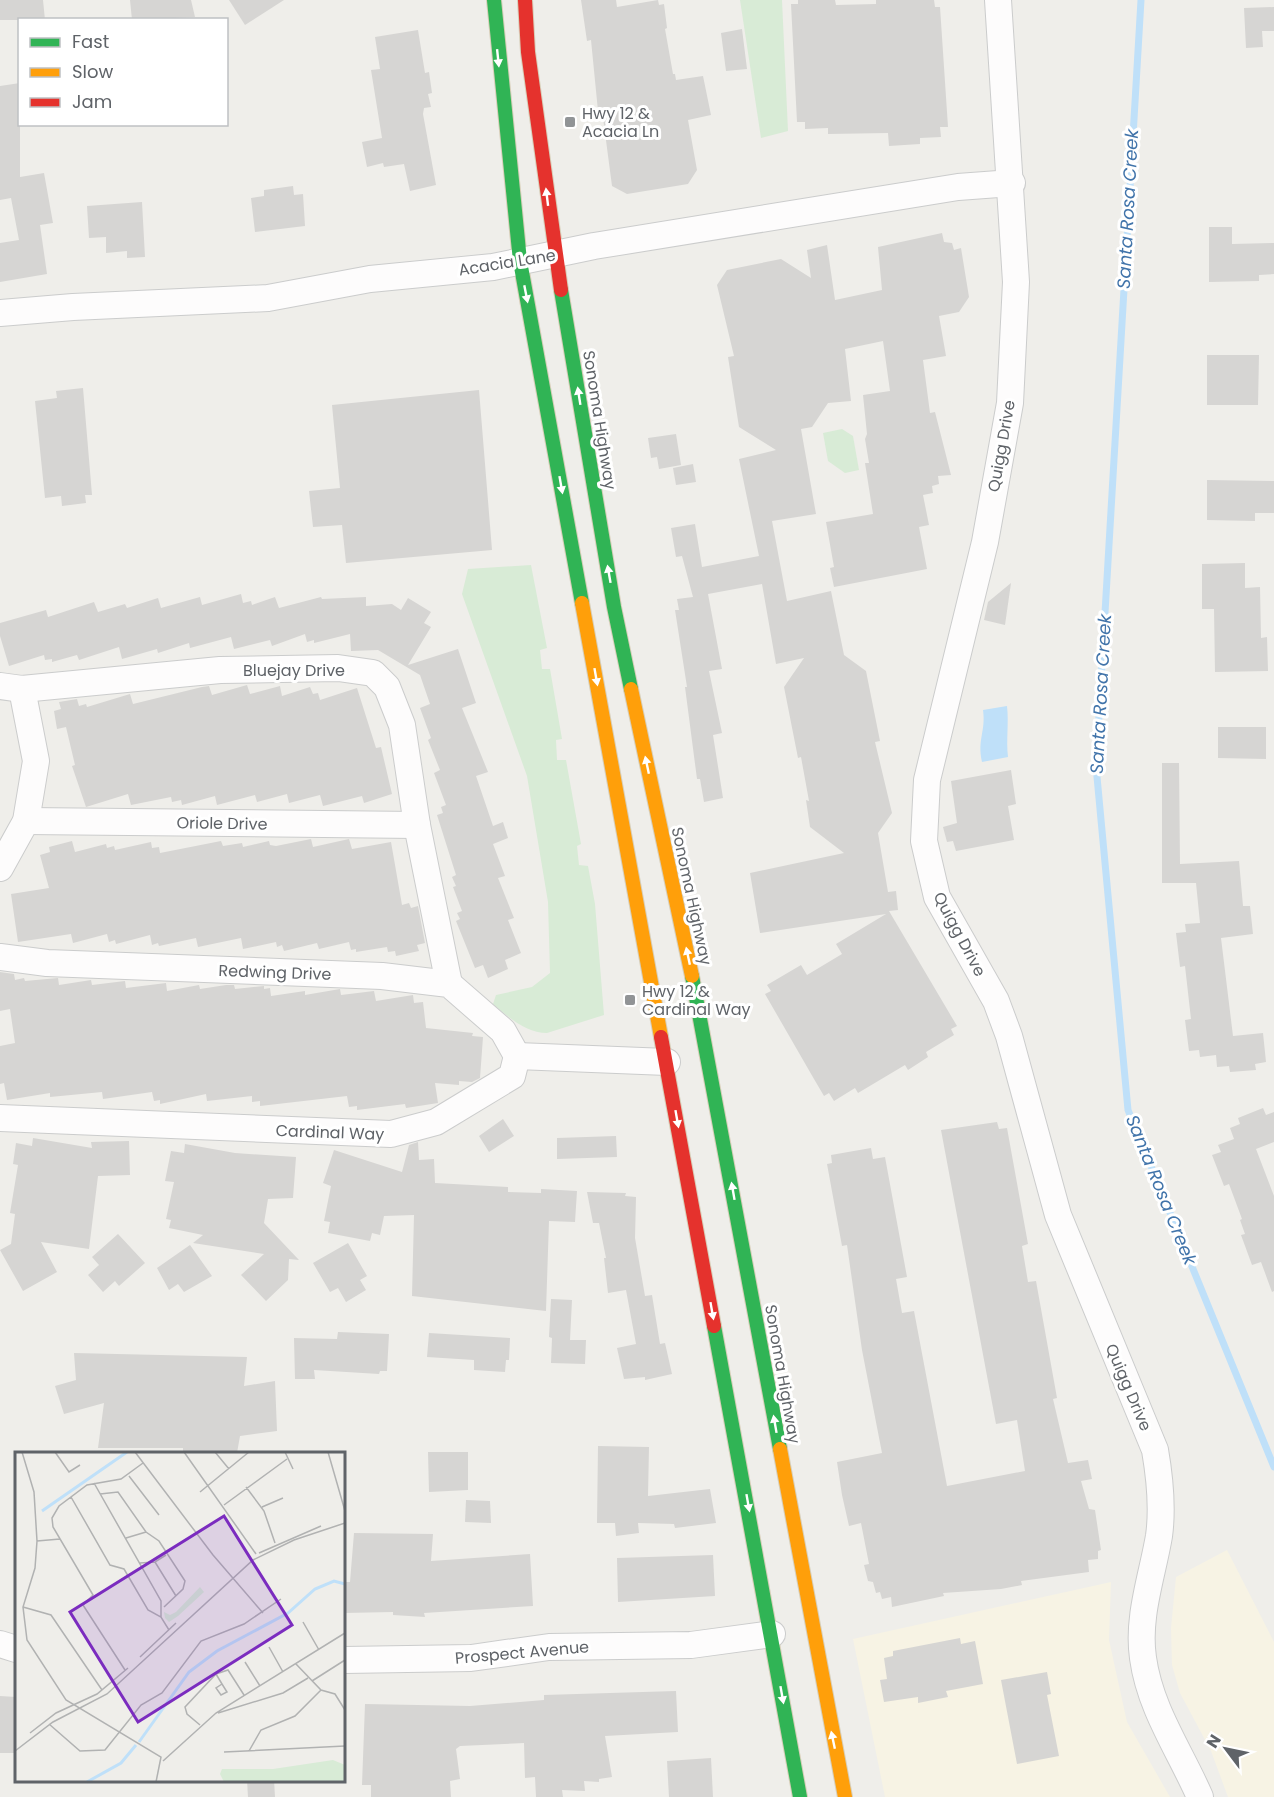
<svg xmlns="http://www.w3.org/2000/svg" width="1274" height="1797" viewBox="0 0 1274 1797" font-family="Poppins,sans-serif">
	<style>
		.commercial { fill: #f7f3e4 }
		.green { fill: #d8ebd6 }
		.water { fill: #bfe0f9 }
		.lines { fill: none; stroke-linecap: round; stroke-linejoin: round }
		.stream { stroke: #bfe0f9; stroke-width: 7 }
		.building { fill: #d6d5d3 }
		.street-casing { stroke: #cbcccc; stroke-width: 28 }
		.fast-casing { stroke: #d7ceb8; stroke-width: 16 }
		.slow-casing { stroke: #d7ceb8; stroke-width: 16 }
		.jam-casing { stroke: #d7ceb8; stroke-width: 16 }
		.street { stroke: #fdfcfc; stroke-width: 26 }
		.fast { stroke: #30b455; stroke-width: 14 }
		.slow { stroke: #ff9f0a; stroke-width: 14 }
		.jam { stroke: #e5322d; stroke-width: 14 }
		.oneway { fill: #fff }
		.poi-dot { fill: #919496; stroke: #fff; stroke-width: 2 }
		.labels { text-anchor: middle; stroke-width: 6; stroke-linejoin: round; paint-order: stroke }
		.poi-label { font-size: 16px; fill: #5f6368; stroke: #fff; text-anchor: start }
		.street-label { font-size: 16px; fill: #5f6368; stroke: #fff }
		.water-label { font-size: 18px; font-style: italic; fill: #4174aa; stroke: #fff }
		.inset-river { fill: none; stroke: #bfe0f9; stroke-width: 3 }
		.inset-road { fill: none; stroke: #b1b2b2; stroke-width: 1.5 }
		.view { fill: #7b2cbf; fill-opacity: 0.15; stroke: #7b2cbf; stroke-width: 3 }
		.inset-edge { fill: none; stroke: #5f6368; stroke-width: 3 }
	</style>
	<rect width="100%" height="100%" fill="#efeeea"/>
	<g class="commercial">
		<polygon points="1227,1550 1274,1642 1274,1797 1228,1797 1211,1751 1180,1693 1172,1665 1171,1628 1176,1577"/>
		<polygon points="1111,1582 1109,1640 1127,1722 1170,1797 885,1797 853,1639"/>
	</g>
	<g class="green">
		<polygon points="740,0 782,0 788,131 761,138"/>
		<polygon points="842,429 853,436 859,470 845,473 828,461 823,433"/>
		<path d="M 531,565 L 547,648 L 540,650 L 542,669 L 550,669 L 562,739 L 556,740 L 557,760 L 566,760 L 581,844 L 577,846 L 579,865 L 588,866 L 595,904 L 604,1015 L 547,1033 C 527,1033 508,1017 493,1004 L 496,995 L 532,987 L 550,973 L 548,902 L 527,776 L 462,594 L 468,569 Z"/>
	</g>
	<path class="water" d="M 1007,706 C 1009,724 1006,739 1008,757 L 982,762 C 977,739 986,732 983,710 Z"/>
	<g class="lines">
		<polyline class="stream" points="1141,0 1096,766 1128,1110 1274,1467"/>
	</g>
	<g class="building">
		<polygon points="0,0 43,0 45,20 0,20"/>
		<polygon points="130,0 191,0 195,17 132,20"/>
		<polygon points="229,0 284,0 245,25"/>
		<polygon points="581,0 616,0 617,7 658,0 659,5 664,4 667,28 665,29 673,74 675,74 676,80 703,76 711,115 688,120 697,170 688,184 627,194 612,186 602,110 598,111 591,40 587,41"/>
		<polygon points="798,0 835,0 836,5 876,4 876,0 934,0 935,7 940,7 948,127 940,127 941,137 920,138 920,144 889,146 888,133 828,134 828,128 805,129 805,122 797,122 791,4 798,4"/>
		<polygon points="1274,7 1274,31 1262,31 1263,47 1246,48 1244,8"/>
		<polygon points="742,29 747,69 726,71 721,33"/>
		<polygon points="418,30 425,73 429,72 432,93 428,94 431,107 424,108 423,114 436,185 410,191 404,164 384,167 383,163 367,167 362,142 382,138 371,70 380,69 375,37"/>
		<polygon points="20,83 20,177 44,173 53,223 40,225 47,274 0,282 0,243 19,240 11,198 0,200 0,86"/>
		<polygon points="293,186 294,195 303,194 305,226 255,232 251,198 264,196 264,190"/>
		<polygon points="142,202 145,257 127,258 127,251 106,253 106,237 89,238 87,206"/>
		<polygon points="1209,227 1232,227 1232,244 1274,243 1274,274 1259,275 1259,281 1209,282"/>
		<polygon points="942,233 944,242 952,243 954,250 961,248 969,297 959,312 939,316 946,356 923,360 930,413 935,412 951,475 938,476 939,484 932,486 933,493 923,495 929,525 919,527 927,569 834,587 830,568 834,567 826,522 873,514 865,463 869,463 865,439 867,434 863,395 890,391 883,341 845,349 851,401 828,403 812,427 801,429 816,514 772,521 787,601 831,591 844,655 866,671 880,741 875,742 892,813 878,833 888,892 896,891 898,910 889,911 957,1026 951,1029 954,1035 926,1052 928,1057 908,1070 905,1065 858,1093 855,1088 834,1101 829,1093 824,1096 814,1079 765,994 771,991 767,985 801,965 807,975 842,954 836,944 886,914 760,933 750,873 844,853 810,827 806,800 809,801 801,757 798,758 784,687 804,658 776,664 762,584 708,594 722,669 709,671 722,733 713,735 723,798 704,802 700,779 697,779 685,687 687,687 675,610 679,610 677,599 693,597 682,556 676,557 671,528 695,524 702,567 759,556 739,459 776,450 739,427 728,357 734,356 717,285 727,270 781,259 811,278 807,250 827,245 835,300 882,290 878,247"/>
		<polygon points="1207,355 1259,355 1258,405 1207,405"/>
		<polygon points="83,388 92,495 85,495 86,503 62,506 61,496 45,498 35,401 57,398 56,391"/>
		<polygon points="479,390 492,550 346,563 342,525 313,527 309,491 340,488 332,405"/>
		<polygon points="676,434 681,465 659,469 657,457 651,458 648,438"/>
		<polygon points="693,464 696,482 676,485 673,468"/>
		<polygon points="1207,480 1274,481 1274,513 1255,513 1255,521 1207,520"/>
		<polygon points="1245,563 1245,588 1260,587 1261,638 1267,637 1268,671 1215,672 1214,609 1202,609 1202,564"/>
		<polygon points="1011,583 1005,625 984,620 988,602"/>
		<polygon points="241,594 243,603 251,601 252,605 275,597 279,608 321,597 322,599 366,597 366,606 392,604 401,610 408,598 431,612 424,623 431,627 408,665 458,649 476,703 462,708 488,772 476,776 493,826 503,822 508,838 493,844 505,876 498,878 514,918 508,920 521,953 505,960 508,969 488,978 483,965 475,968 456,921 460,919 457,913 462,911 453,887 456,886 452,877 456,875 437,815 443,813 441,807 446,805 434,773 440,770 428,740 431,738 420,708 430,704 420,675 378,650 351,651 350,634 314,643 314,640 307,642 305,634 272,646 270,640 234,649 231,637 190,648 189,643 158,653 157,649 122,659 119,647 79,660 77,655 52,662 52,659 45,660 44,655 9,666 0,636 0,623 46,610 48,617 94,602 98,612 125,604 127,608 158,598 161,608 200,597 202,605"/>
		<polygon points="247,685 250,694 280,686 282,696 310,687 313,694 318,693 320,700 357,688 376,748 381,747 392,794 364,803 362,796 323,806 320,795 289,803 287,794 257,802 255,795 217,805 215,796 182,805 181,800 172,802 171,797 131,805 128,794 86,807 72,766 75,765 66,727 57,729 54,711 61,709 59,702 77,699 79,706 86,704 87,707 130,694 133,704 202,687 209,686 212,695"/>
		<polygon points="1218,727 1266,727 1266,759 1218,758"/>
		<polygon points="1162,763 1179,763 1180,864 1239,861 1243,906 1250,906 1253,934 1221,938 1233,1036 1263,1033 1266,1062 1255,1064 1256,1070 1230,1072 1229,1066 1217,1067 1216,1055 1200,1057 1199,1050 1189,1051 1185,1020 1191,1019 1185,966 1180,967 1176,933 1186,932 1185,924 1200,923 1196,883 1162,883"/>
		<polygon points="1011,770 1016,804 1008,806 1014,840 956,851 953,841 947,842 943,827 957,823 951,781"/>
		<polygon points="311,839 313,847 349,839 352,849 391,842 402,905 409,903 411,908 418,906 425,943 417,945 419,951 396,956 395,951 388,952 387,947 356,952 356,949 351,950 349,942 319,949 317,943 284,951 282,945 277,947 276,942 243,949 241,938 198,947 196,938 159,946 158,943 152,945 150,935 116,944 115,940 109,942 107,934 73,943 71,934 18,942 11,894 49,888 40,855 50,852 49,847 72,841 75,852 106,844 107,848 114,846 115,850 151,842 152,848 159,847 160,853 221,841 223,846 242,843 243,847 269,841 270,845 276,846"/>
		<polygon points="0,972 14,974 15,980 24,978 25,981 58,978 59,985 91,980 92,985 125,981 126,988 166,983 167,991 199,985 200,989 226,985 234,985 235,989 264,986 264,989 270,988 271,996 305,991 305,995 340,989 341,995 374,991 376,1001 413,995 414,1003 423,1002 426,1028 473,1033 472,1036 483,1037 480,1078 472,1082 459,1081 459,1085 435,1083 438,1103 406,1108 405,1104 357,1110 357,1106 349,1107 347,1096 260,1106 260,1101 252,1102 252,1096 207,1101 206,1094 160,1104 160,1100 154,1101 152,1092 103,1099 102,1092 50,1097 50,1093 7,1100 4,1083 0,1084 0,1046 15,1043 10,1009 0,1011"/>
		<polygon points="1263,1108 1266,1115 1274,1112 1274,1142 1256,1149 1274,1196 1274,1291 1272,1292 1261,1262 1252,1265 1241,1235 1245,1234 1240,1220 1242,1219 1229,1184 1224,1186 1212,1155 1221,1152 1218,1145 1234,1139 1230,1128 1240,1124 1238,1118"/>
		<polygon points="503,1119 514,1136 489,1152 479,1136"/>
		<polygon points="997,1122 999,1129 1007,1128 1028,1244 1022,1246 1028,1282 1036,1281 1057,1398 1053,1399 1068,1463 1088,1460 1092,1479 1081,1481 1089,1509 1095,1510 1101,1550 1098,1551 1098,1559 1088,1560 1089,1572 1021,1581 1022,1585 1001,1589 943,1593 944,1596 892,1607 891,1597 882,1599 880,1592 876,1593 873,1582 868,1581 864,1565 869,1564 861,1523 849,1526 842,1495 837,1462 882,1453 862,1350 847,1245 842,1246 827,1164 832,1163 831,1155 871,1148 873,1159 885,1157 907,1277 896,1279 902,1313 914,1311 947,1486 1025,1471 1017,1420 996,1424 941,1130"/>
		<polygon points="616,1136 617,1157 557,1159 557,1138"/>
		<polygon points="33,1138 92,1148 91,1142 129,1141 130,1175 98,1176 89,1249 41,1242 57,1272 23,1291 0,1250 11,1244 15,1214 10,1213 18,1165 13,1164 16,1143 32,1146"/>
		<polygon points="418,1142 419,1160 434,1159 435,1183 508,1187 508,1192 541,1193 541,1189 577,1191 575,1222 549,1221 546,1311 412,1296 414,1215 384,1216 380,1235 372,1233 370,1241 328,1233 330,1222 324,1221 331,1186 323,1183 334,1150 402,1172 409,1145"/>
		<polygon points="185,1144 235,1153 296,1157 293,1198 268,1199 264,1223 299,1260 289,1259 288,1280 266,1301 241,1275 264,1254 193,1243 203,1235 169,1228 171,1220 166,1219 174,1182 165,1181 171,1151 184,1153"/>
		<polygon points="587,1192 626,1193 625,1196 636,1197 635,1238 645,1296 652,1295 660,1344 665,1343 672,1374 645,1380 645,1377 624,1379 617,1348 636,1344 626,1290 608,1293 604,1258 606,1258 599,1223 593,1223"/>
		<polygon points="118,1234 145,1263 119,1286 115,1281 103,1292 88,1275 99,1265 92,1257"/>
		<polygon points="348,1243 367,1276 360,1280 366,1290 346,1302 338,1288 330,1292 313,1263"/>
		<polygon points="190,1245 212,1276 184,1292 178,1284 169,1290 157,1268"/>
		<polygon points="551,1299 572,1300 570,1340 586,1340 585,1364 551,1363 552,1338 549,1337"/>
		<polygon points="338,1332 389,1334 387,1371 380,1371 379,1374 314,1370 315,1379 295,1379 294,1338 337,1339"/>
		<polygon points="429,1333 510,1338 509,1360 506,1360 505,1372 474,1370 474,1360 427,1357"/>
		<polygon points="74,1353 247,1357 244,1386 275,1381 277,1431 240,1436 237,1453 183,1451 183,1448 98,1448 104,1403 64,1414 55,1386 76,1380"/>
		<polygon points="598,1446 649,1447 648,1496 710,1489 716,1523 675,1528 674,1524 638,1523 639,1533 616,1536 615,1523 597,1523"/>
		<polygon points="428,1452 468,1452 468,1490 429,1492"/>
		<polygon points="466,1500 490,1501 491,1523 465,1522"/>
		<polygon points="354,1533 433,1534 431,1561 530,1554 533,1606 424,1613 425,1617 393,1615 393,1612 344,1613 344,1582 350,1582"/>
		<polygon points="713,1555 715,1596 618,1602 617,1558"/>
		<polygon points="960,1638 961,1644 975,1641 983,1684 946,1691 948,1697 918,1703 918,1697 884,1702 880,1680 887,1679 884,1658 893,1656 893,1651"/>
		<polygon points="1047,1672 1051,1694 1047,1695 1059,1756 1017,1764 1001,1680"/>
		<polygon points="676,1691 678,1732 605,1736 612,1777 599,1779 599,1782 584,1781 585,1791 562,1790 563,1797 536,1797 535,1777 525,1778 524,1743 460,1746 456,1749 460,1779 450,1781 451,1797 371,1797 371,1785 362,1785 365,1704 470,1706 544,1700 544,1695"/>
		<polygon points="0,1696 16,1697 16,1753 0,1753"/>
		<polygon points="711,1758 713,1797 669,1797 667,1761"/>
		<polygon points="247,1780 274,1780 275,1797 248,1797"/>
	</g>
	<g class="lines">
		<defs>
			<g id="street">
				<path d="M 998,0 L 1016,282 L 1010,403 L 985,542 L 927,780 L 924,841 L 937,897 L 996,1001 L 1009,1036 L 1058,1215 L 1155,1450 C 1160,1479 1163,1507 1159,1536 C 1152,1577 1137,1617 1143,1658 C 1150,1709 1180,1751 1200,1797"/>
				<polyline points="0,313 73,307 268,298 370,279 493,267 594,246 958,187 1012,183"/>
				<polyline points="0,686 22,689 220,670 338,668 373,673 387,687 402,725 417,825 449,984"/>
				<polyline points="26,821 417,825"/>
				<polyline points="0,868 26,821 36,761 22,689"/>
				<polyline points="0,957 47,963 382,976 449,984 503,1031 517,1056"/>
				<polyline points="0,1118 391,1134 436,1122 512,1076 517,1056 667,1062"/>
				<polyline points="0,1644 16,1649"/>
				<polyline points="344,1660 471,1658 549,1647 691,1645 772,1634"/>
			</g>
			<g id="fast">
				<polyline points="494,0 520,261 582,603"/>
				<polyline points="561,290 614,607 631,689"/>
				<polyline points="692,976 780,1449"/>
				<polyline points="714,1326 800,1797"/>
			</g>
			<g id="slow">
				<polyline points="582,603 661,1037"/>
				<polyline points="631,689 692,976"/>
				<polyline points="780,1449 845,1797"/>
			</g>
			<g id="jam">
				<polyline points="525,0 528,52 561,290"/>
				<polyline points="661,1037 714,1326"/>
			</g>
		</defs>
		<use href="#street" class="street-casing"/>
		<use href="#fast" class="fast-casing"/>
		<use href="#slow" class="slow-casing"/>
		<use href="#jam" class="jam-casing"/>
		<use href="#street" class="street"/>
		<use href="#fast" class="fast"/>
		<use href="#slow" class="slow"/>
		<use href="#jam" class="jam"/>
	</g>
	<defs><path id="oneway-solid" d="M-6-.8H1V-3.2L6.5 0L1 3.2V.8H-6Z" transform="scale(1.5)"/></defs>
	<g class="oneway">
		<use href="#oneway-solid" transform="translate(498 58) rotate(84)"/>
		<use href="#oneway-solid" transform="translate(547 197) rotate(-97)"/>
		<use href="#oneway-solid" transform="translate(526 294) rotate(79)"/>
		<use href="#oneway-solid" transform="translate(579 396) rotate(-99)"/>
		<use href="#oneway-solid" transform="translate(561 485) rotate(80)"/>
		<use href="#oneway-solid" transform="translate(609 574) rotate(-100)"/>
		<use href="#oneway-solid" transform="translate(596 677) rotate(80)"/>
		<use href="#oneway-solid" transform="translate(647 765) rotate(-102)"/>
		<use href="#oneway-solid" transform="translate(688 956) rotate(-102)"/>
		<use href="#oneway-solid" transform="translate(677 1119) rotate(80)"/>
		<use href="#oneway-solid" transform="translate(733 1191) rotate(-100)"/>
		<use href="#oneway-solid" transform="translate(712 1311) rotate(80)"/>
		<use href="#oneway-solid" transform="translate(775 1424) rotate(-100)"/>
		<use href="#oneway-solid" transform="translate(748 1503) rotate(80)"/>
		<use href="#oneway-solid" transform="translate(782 1695) rotate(80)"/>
		<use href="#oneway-solid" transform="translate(833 1740) rotate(-102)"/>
	</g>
	<g class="poi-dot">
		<rect x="564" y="116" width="12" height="12" rx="3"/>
		<rect x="624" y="994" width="12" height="12" rx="3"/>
	</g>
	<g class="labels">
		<g class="poi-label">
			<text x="582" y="119">Hwy 12 &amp;<tspan x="582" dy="18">Acacia Ln</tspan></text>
			<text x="642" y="997">Hwy 12 &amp;<tspan x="642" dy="18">Cardinal Way</tspan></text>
		</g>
		<g class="street-label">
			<text transform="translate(507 262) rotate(-9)" y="6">Acacia Lane</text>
			<text transform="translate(600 420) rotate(81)" y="6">Sonoma Highway</text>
			<text transform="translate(1001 446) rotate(-80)" y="6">Quigg Drive</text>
			<text x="294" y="676">Bluejay Drive</text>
			<text transform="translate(222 823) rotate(1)" y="6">Oriole Drive</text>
			<text transform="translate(692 896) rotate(78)" y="6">Sonoma Highway</text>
			<text transform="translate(960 934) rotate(62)" y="6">Quigg Drive</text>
			<text transform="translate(275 972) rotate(2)" y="6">Redwing Drive</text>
			<text transform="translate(330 1132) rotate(2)" y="6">Cardinal Way</text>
			<text transform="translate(783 1374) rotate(80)" y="6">Sonoma Highway</text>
			<text transform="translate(1129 1387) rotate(67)" y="6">Quigg Drive</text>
			<text transform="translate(522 1652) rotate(-5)" y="6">Prospect Avenue</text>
		</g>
		<g class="water-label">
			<text transform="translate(1128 209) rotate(-87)" y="6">Santa Rosa Creek</text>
			<text transform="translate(1101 694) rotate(-87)" y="6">Santa Rosa Creek</text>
			<text transform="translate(1161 1190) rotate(68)" y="6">Santa Rosa Creek</text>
		</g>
	</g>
	<g transform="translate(15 1452)">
		<rect width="330" height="330" fill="#efeeea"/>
		<path d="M 185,135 L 189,140 L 163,164 L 154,170 L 150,166 L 149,160 L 155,163 L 161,160 ZM 318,308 L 330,313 L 330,330 L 209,330 L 205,322 L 207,317 L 258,317 Z" fill="#d8ebd6"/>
		<path class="inset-river" d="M 27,59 L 112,0M 124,290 L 174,220 L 202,199 L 273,161 L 300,137 L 319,129 L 330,132M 72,330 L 106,311 L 121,293"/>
		<path class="inset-road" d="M 7,0 L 19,40 L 22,89 L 20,116 L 8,155 L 12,188 L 51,248 L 146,305 L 141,330M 40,0 L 54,20 L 65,13M 120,0 L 198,103 L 248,161M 169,0 L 241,102M 200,0 L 214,17M 270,0 L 278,17M 313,0 L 330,59M 114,24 L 144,63M 79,31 L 146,149 L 146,165M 231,35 L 249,59 L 260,91M 185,40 L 234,0M 85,42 L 103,40 L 131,80 L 144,89 L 170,129 L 168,137 L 149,155M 56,45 L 95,113 L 109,117 L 133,158 L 146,165 L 154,178M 209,53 L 272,7M 247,55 L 268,46M 111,86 L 131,80M 22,89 L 45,87M 244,101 L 306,74M 140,110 L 161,144M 125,111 L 140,110 L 151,103M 8,155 L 36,163 L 87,238M 288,170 L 304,198M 254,195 L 268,220M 125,205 L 161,171M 230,210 L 245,234M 281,212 L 306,238 L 320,242 L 330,258M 110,218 L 68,153 L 78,143 L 38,75 L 37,66 L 44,54 L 72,33 L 106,27 L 128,11M 201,222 L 207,232 L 212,240 L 206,243 L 201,236 L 207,232M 297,229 L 330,208M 203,261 L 268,241 L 293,226M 34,272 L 65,299 L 90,298 L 126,253 L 147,241 L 186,189 L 229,172 L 266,147M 185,273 L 172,262 L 170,255 L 201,222 L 213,218 L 229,243M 15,281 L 41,261 L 82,242 L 113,216M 0,299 L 38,270 L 92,242 L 238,108 L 279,88 L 330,71M 234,299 L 246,278 L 280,264 L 306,238M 209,300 L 330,294M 148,309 L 201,261 L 330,181"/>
		<path class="view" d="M 209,64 L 277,173 L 123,270 L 55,160 Z"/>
		<rect width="330" height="330" class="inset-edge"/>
	</g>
	<rect x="18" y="18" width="210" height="108" fill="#ffffff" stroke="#bfc1c3" stroke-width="1.5"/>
	<rect x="30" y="38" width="30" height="9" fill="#30b455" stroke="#bfc1c3" stroke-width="1.5"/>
	<text x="72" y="48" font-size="18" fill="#5f6368">Fast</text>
	<rect x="30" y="68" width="30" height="9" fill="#ff9f0a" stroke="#bfc1c3" stroke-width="1.5"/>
	<text x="72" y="78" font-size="18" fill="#5f6368">Slow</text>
	<rect x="30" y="98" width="30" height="9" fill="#e5322d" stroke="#bfc1c3" stroke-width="1.5"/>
	<text x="72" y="108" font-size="18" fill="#5f6368">Jam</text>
	<g transform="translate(1226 1749) rotate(302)" stroke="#ffffff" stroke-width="4.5" paint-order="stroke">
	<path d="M0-4.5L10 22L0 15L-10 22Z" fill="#5f6368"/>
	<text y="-9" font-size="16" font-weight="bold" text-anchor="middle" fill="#5f6368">N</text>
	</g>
</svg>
